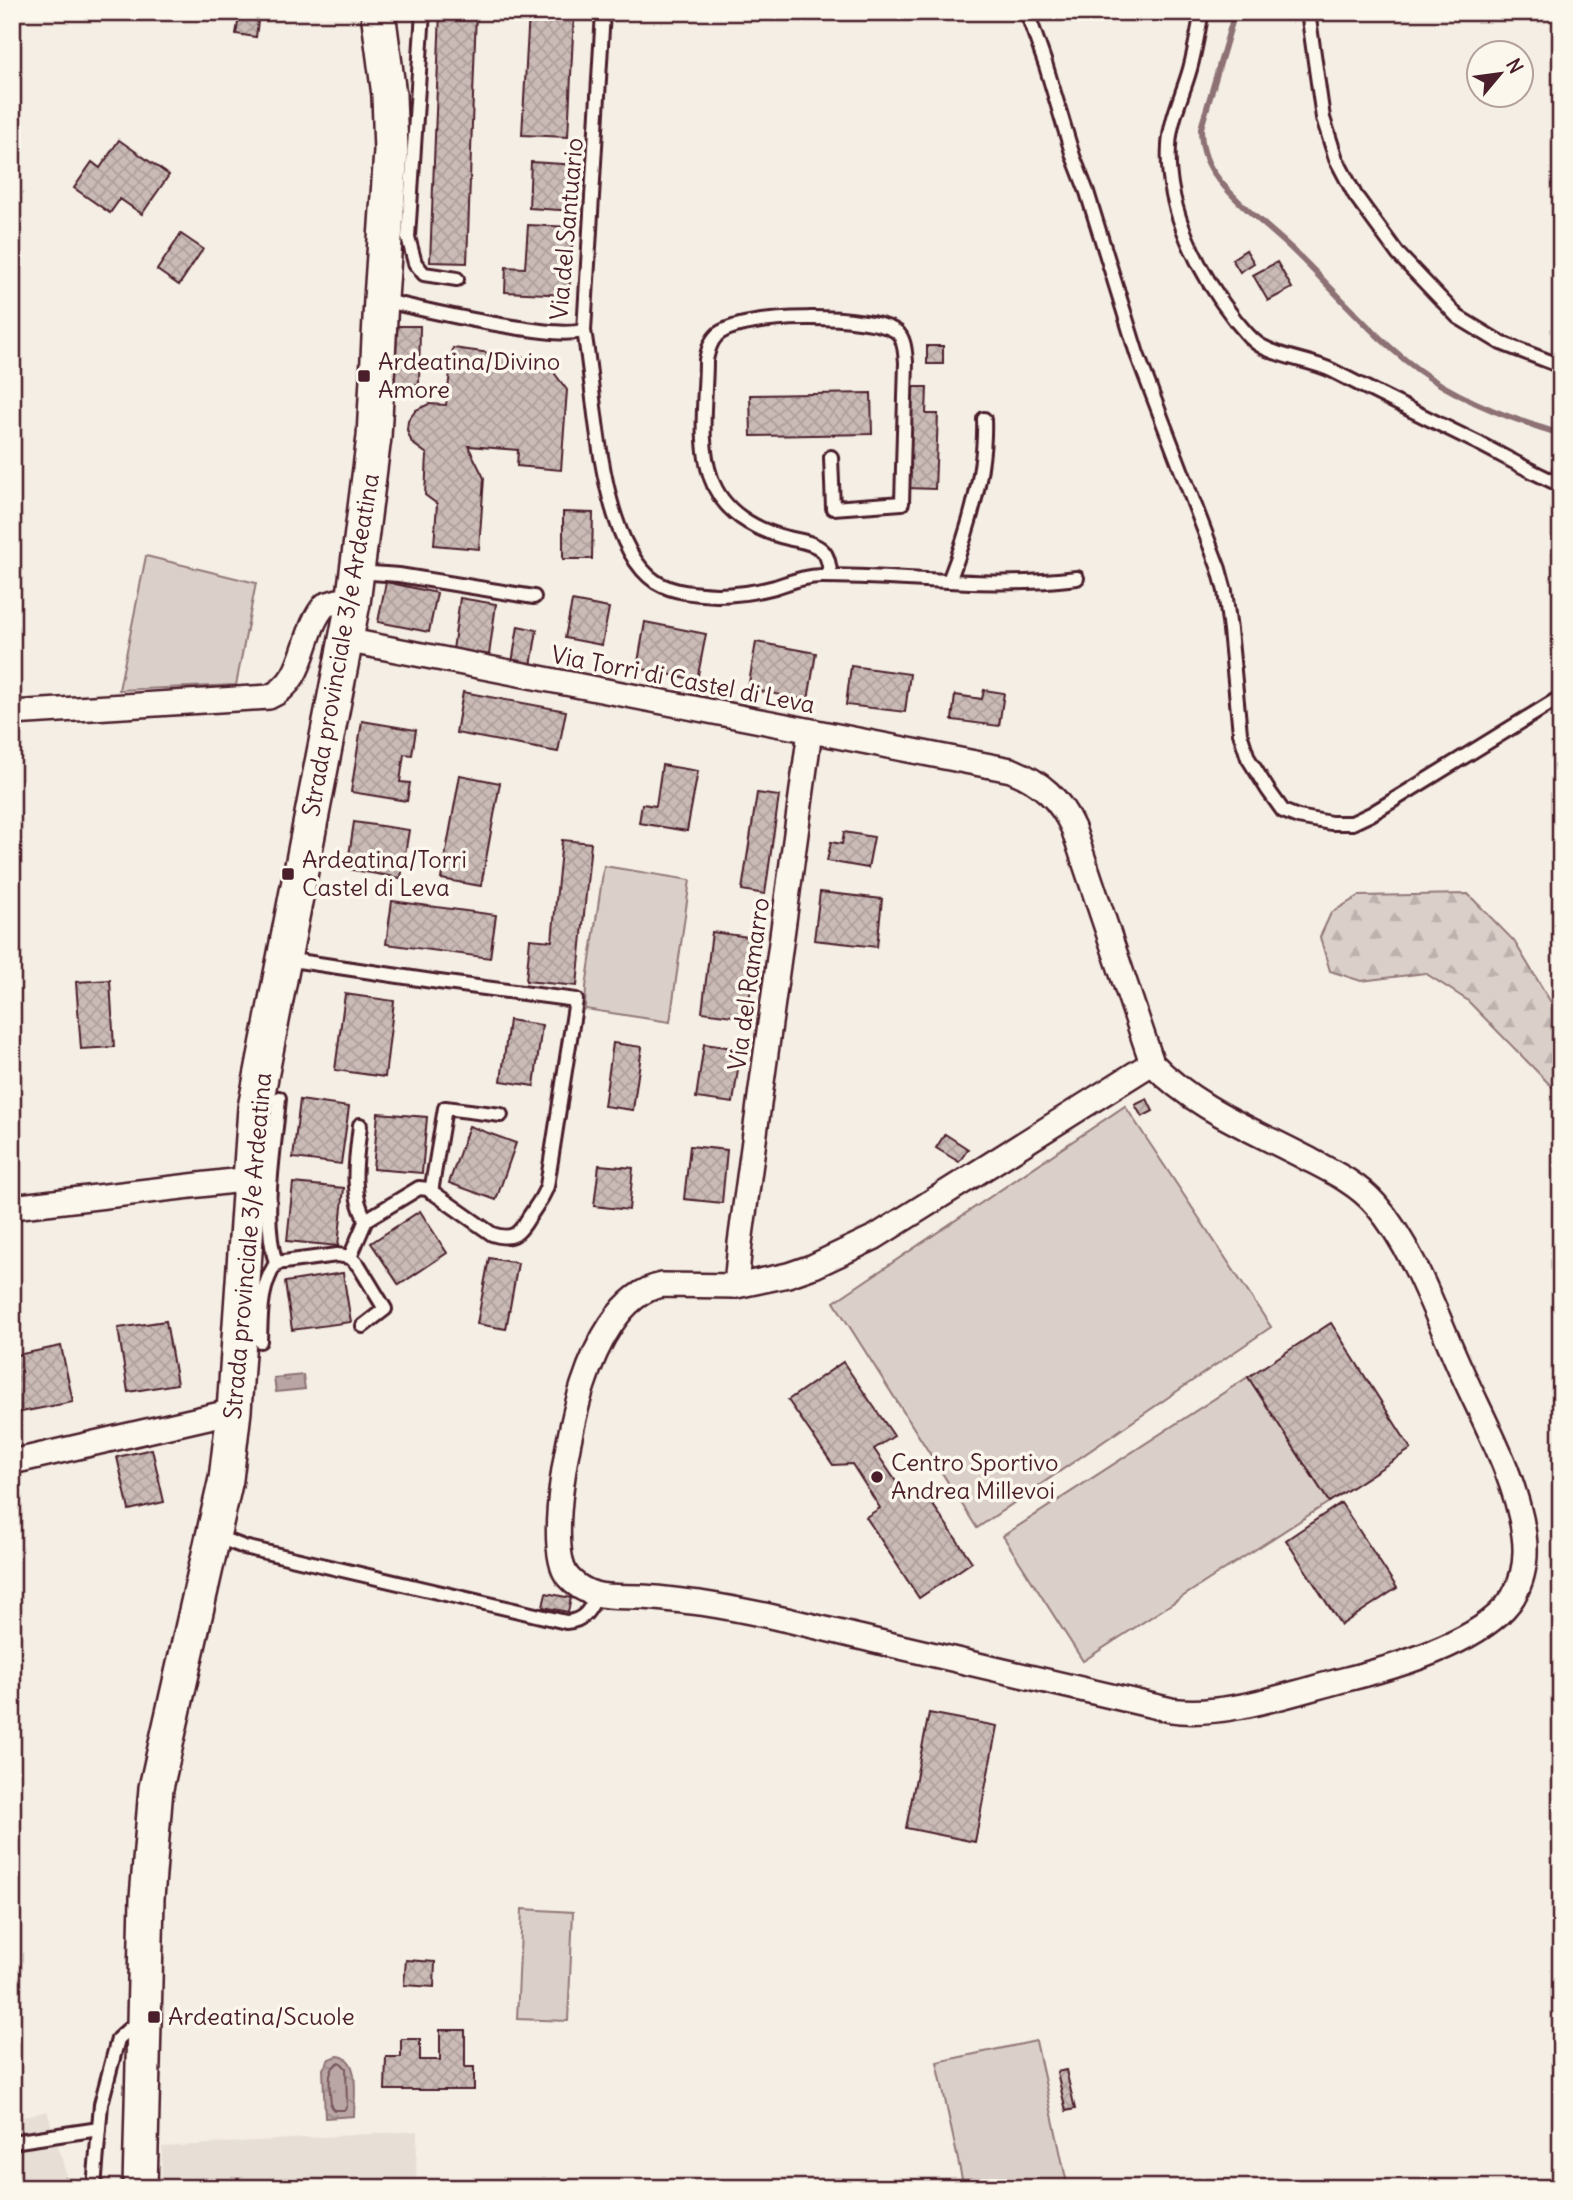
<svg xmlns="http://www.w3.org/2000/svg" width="1573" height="2200" viewBox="0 0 1573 2200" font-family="Delius,sans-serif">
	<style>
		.built { fill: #e7dfd6 }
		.green { fill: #dbd0c9; stroke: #92787a; stroke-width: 2 }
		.forest { fill: url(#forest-firs); stroke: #92787a; stroke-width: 2 }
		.water { fill: url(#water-ripples); stroke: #8d7174; stroke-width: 2 }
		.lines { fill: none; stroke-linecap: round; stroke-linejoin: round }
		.shore { stroke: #77555c; stroke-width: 2 }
		.stream { stroke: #8d7174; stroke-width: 6 }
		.building { fill: url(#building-cross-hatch); stroke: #4a1f2b; stroke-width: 2 }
		.service-casing { stroke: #4a1f2b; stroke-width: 18 }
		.minor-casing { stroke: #4a1f2b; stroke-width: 28 }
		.secondary-casing { stroke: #4a1f2b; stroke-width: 38 }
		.service { stroke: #fbf7ec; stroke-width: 12 }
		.minor { stroke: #fbf7ec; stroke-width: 23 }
		.secondary { stroke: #fbf7ec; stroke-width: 33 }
		.poi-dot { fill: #4a1f2b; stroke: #fbf7ec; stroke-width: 2.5 }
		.labels { text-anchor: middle; stroke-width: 7; stroke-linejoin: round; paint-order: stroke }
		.street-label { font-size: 24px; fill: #4a1f2b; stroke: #fbf7ec }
		.poi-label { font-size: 24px; fill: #4a1f2b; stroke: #fbf7ec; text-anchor: start }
	</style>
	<defs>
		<pattern id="forest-firs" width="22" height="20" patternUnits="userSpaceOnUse" patternTransform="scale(1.75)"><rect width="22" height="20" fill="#dbd0c9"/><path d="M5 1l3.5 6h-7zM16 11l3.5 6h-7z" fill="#bdb2ad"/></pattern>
		<pattern id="water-ripples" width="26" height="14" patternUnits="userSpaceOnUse" patternTransform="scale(1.75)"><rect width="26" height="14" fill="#baa7a5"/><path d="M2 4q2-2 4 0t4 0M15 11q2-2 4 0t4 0" fill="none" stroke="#998787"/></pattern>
		<pattern id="building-cross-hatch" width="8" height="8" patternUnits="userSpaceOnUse" patternTransform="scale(1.75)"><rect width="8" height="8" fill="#cabbb6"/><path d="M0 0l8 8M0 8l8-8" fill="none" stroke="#afa09d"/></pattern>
	</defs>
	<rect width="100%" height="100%" fill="#f4eee4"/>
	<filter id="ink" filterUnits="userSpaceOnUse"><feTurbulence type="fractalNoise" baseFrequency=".0143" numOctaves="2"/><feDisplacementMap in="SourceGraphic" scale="14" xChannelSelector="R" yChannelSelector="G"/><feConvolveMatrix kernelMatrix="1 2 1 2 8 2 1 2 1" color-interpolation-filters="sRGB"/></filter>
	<g filter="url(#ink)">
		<g class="built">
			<polygon points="47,2111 66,2173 67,2188 12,2188 12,2120"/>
			<polygon points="417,2131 416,2188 161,2188 162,2147"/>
		</g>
		<g class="green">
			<polygon points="146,556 256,583 236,685 119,690"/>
			<polygon points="604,866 690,880 670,1022 585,1009 586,987"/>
			<polygon points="1125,1106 1271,1327 977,1528 834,1302"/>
			<polygon points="1248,1377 1329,1502 1083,1661 1003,1536"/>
			<polygon points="522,1909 573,1912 568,2021 517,2019"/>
			<polygon points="1036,2041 1068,2188 964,2188 937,2062"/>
		</g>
		<polygon class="forest" points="1468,894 1514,941 1561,1019 1561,1096 1467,1000 1425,973 1361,981 1330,971 1320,937 1331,913 1359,896"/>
		<g class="water">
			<polygon points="303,1375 305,1389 276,1392 274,1378"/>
			<path d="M 338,2056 C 361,2058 354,2098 354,2116 L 325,2118 L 323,2069 L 329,2059 Z"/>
		</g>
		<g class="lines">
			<path class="shore" d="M 340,2062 L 346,2068 L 347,2106 L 344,2110 L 334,2110 L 331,2107 C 331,2093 324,2068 340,2062 Z"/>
			<path class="stream" d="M 1235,12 L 1201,128 C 1201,145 1205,160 1214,173 C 1235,203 1268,226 1294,251 C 1338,293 1378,344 1430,378 C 1470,404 1515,420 1561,434"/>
		</g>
		<g class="building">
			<polygon points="440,12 476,12 467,263 430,262"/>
			<polygon points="529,12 574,14 568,137 522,135"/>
			<polygon points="239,17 258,21 256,37 236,34"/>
			<polygon points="119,140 169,175 142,214 120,199 110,213 74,188 92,162 100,168"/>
			<polygon points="531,162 578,165 575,211 529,208"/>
			<polygon points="528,225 573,227 569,295 505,292 506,267 525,268"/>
			<polygon points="181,234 203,249 179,285 157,270"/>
			<polygon points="1246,250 1254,263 1240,272 1232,259"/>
			<polygon points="1277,262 1292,288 1268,301 1253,275"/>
			<polygon points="395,326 420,326 419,385 394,385"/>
			<rect x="927" y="346" width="16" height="18"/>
			<polygon points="453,348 557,362 555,374 567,390 561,470 517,466 518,450 468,446 484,478 479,549 434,545 437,504 425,495 427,454 412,443 407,430 408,421 416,410 429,404 446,405"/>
			<polygon points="910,387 927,387 926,414 938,414 935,489 906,488"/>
			<polygon points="871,393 872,434 751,436 750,395"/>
			<polygon points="1555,459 1561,461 1561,472 1552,469"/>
			<polygon points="563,512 593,513 592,559 563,559"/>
			<polygon points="386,582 437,593 429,632 378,622"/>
			<polygon points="460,598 496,604 489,655 453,650"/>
			<polygon points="572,601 609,608 602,645 565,638"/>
			<polygon points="645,622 706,634 697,680 637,668"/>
			<polygon points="518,626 537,630 531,666 512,663"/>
			<polygon points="756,642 816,653 808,700 748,689"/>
			<polygon points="851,666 910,674 905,712 846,705"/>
			<polygon points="984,690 1004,693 999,726 952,720 955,695 982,699"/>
			<polygon points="463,692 566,711 558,752 456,733"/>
			<polygon points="362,721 416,730 412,755 404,754 400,782 410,783 407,801 351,792"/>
			<polygon points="662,765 698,771 687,831 639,823 642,804 656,806"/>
			<polygon points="460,775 500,783 481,886 441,879"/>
			<polygon points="757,793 779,796 765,894 742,890"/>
			<polygon points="354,822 409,830 401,878 347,869"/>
			<polygon points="844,832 874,837 868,868 827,861 831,842 842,844"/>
			<polygon points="562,840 591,843 577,986 526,981 530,939 552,941"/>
			<polygon points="820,892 882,899 877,947 814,940"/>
			<polygon points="392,901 496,915 490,958 386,944"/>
			<polygon points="712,932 757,938 747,1018 702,1012"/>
			<polygon points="110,980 114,1047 81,1049 76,982"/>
			<polygon points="345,994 394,1001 385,1077 335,1070"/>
			<polygon points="509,1020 542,1025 534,1086 501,1081"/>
			<polygon points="613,1043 642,1047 633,1110 604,1106"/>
			<polygon points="704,1044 741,1049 733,1103 696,1098"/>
			<polygon points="1147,1099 1153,1111 1142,1117 1135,1105"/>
			<polygon points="300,1100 349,1107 341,1164 293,1158"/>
			<polygon points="378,1113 427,1117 422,1173 373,1169"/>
			<polygon points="469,1126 516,1143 496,1200 449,1183"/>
			<polygon points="945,1134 968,1149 959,1162 936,1148"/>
			<polygon points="690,1146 727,1150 722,1203 684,1199"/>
			<polygon points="599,1165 633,1168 629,1210 594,1206"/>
			<polygon points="293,1183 344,1188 338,1246 287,1241"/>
			<polygon points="420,1211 447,1253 399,1285 371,1243"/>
			<polygon points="489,1258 518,1263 506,1329 477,1324"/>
			<polygon points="343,1273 351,1322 292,1330 285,1282"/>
			<polygon points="166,1321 177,1384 128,1392 118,1328"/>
			<polygon points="1331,1323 1411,1449 1329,1502 1248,1377"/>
			<polygon points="61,1346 73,1402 16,1413 12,1392 12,1356"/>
			<polygon points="843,1362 894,1436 874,1449 908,1499 922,1489 972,1562 919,1598 866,1517 880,1508 852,1464 833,1465 788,1400"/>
			<polygon points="152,1449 164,1502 129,1510 117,1457"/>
			<polygon points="1341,1503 1397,1588 1341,1625 1286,1540"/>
			<polygon points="546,1593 571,1598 568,1612 543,1607"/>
			<polygon points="929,1713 997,1726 975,1842 906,1828"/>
			<polygon points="406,1960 435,1962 434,1987 404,1985"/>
			<polygon points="440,2030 465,2030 465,2067 474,2067 474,2090 385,2090 386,2057 401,2057 401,2039 420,2039 420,2060 440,2060"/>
			<polygon points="1066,2070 1075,2109 1066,2111 1057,2072"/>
		</g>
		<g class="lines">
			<defs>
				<g id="service">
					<polyline points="423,12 408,237 415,263 424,274 457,279"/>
					<polyline points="1027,12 1046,66 1073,156 1087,192 1137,354 1219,569 1225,591 1230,630 1240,733 1248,758 1268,790 1283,811 1298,817 1331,823 1352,823 1371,814 1561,697"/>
					<path d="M 1202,12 C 1198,31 1195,51 1190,69 C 1183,94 1170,120 1169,146 C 1165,208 1199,274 1236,321 C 1244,330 1252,342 1263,347 C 1285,359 1311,360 1333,371 C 1382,396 1431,420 1480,444 C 1507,458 1533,473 1561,485"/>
					<polyline points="1308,12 1323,118 1336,159 1355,195 1398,254 1458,317 1501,343 1561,366"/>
					<path d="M 382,300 C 428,311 473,321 520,328 C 541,331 563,335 584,331 L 603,12"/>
					<path d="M 584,331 C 596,395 598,543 656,582 C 674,593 696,594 717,595 C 737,595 756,592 775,587 C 791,582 805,576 822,576 C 907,576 992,589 1077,578"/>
					<polyline points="358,572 399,575 534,597"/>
					<path d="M 831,576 C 829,568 829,557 823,551 C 814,542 799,541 788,538 C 754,530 722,511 711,478 C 698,442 706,397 706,360 C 708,351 710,342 717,335 C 740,313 872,313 897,332 C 905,339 905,353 906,362 L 902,503 L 833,508 L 831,457"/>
					<path d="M 949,581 C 968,532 986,471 984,419"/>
					<path d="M 279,1098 C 275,1147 261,1217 276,1263 L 337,1255 L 350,1257 L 366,1220 L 419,1188 L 428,1189 L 492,1234 C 513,1241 519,1234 529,1217 C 536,1206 543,1198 547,1186 L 576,1000 L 439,982 L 285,959"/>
					<path d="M 360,1125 C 357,1155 349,1193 366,1220"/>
					<polyline points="431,1192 445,1108 501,1115"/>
					<polyline points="350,1257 359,1266 385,1309 363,1326"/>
					<path d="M 260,1341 C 261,1312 260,1288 276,1263"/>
					<path d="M 215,1536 L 244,1547 L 566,1622 C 584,1621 590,1610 597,1594"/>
					<polyline points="12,2142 99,2129"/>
					<polyline points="94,2188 101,2104 118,2039 130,2028 143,2029"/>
				</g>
				<g id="minor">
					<path d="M 345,640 L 1011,770 C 1041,782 1060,799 1073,828 L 1152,1063 C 1194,1108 1253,1130 1306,1158 C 1331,1171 1357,1183 1376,1205 C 1413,1247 1436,1315 1459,1366 C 1483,1420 1516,1476 1524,1535 C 1527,1557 1524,1578 1513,1597 C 1485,1642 1392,1668 1343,1680 C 1292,1693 1223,1718 1171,1710 C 1078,1688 985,1666 892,1645 C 828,1630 765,1613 700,1603 C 681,1601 662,1598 642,1597 C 627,1596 609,1598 595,1594 C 585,1591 575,1585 568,1577 C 544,1547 571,1421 583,1385 C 595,1348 620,1293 662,1285 L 736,1286 L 788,1275 L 814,1266 L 875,1237 L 1152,1063"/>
					<path d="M 12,713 L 269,697 C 308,680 300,633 325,605 L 338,601 L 353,603"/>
					<polyline points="12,1207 250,1179"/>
					<polyline points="736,1286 740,1243 810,731"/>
					<polyline points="12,1462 234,1411"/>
				</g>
				<polyline id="secondary" points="140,2188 147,1898 156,1788 226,1479 234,1411 255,1108 353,603 374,437 381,299 391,151 389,95 378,12"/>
			</defs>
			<use href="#service" class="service-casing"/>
			<use href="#minor" class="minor-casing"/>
			<use href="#secondary" class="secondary-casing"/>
			<use href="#service" class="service"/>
			<use href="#minor" class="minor"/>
			<use href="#secondary" class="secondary"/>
		</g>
	</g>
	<g class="poi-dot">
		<rect x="357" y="369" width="14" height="14" rx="3.5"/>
		<rect x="281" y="867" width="14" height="14" rx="3.5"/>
		<circle cx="877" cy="1477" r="7"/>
		<rect x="147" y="2010" width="14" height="14" rx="3.5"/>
	</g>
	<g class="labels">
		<g class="street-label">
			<text transform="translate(567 229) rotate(-85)" y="8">Via del Santuario</text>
			<text transform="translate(341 645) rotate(-80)" y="8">Strada provinciale 3/e Ardeatina</text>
			<text transform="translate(683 680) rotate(11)" y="8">Via Torri di Castel di Leva</text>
			<text transform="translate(749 984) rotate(-82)" y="8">Via del Ramarro</text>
			<text transform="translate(248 1246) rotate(-85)" y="8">Strada provinciale 3/e Ardeatina</text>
		</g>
		<g class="poi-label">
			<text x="378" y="370">Ardeatina/Divino<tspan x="378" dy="28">Amore</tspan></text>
			<text x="302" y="868">Ardeatina/Torri<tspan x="302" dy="28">Castel di Leva</tspan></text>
			<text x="891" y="1471">Centro Sportivo<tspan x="891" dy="28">Andrea Millevoi</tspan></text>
			<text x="168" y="2025">Ardeatina/Scuole</text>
		</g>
	</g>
	<rect width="1573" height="2200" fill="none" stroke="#fbf7ec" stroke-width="42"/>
	<rect x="21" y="21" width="1531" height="2158" fill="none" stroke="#4a1f2b" stroke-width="2.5" filter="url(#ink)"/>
	<g transform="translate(1500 74) rotate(61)"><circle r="33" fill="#fbf7ec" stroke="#b4a19f" stroke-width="2"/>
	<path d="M0-5L12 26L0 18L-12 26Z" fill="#4a1f2b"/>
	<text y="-10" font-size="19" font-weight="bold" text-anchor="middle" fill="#4a1f2b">N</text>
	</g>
</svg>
